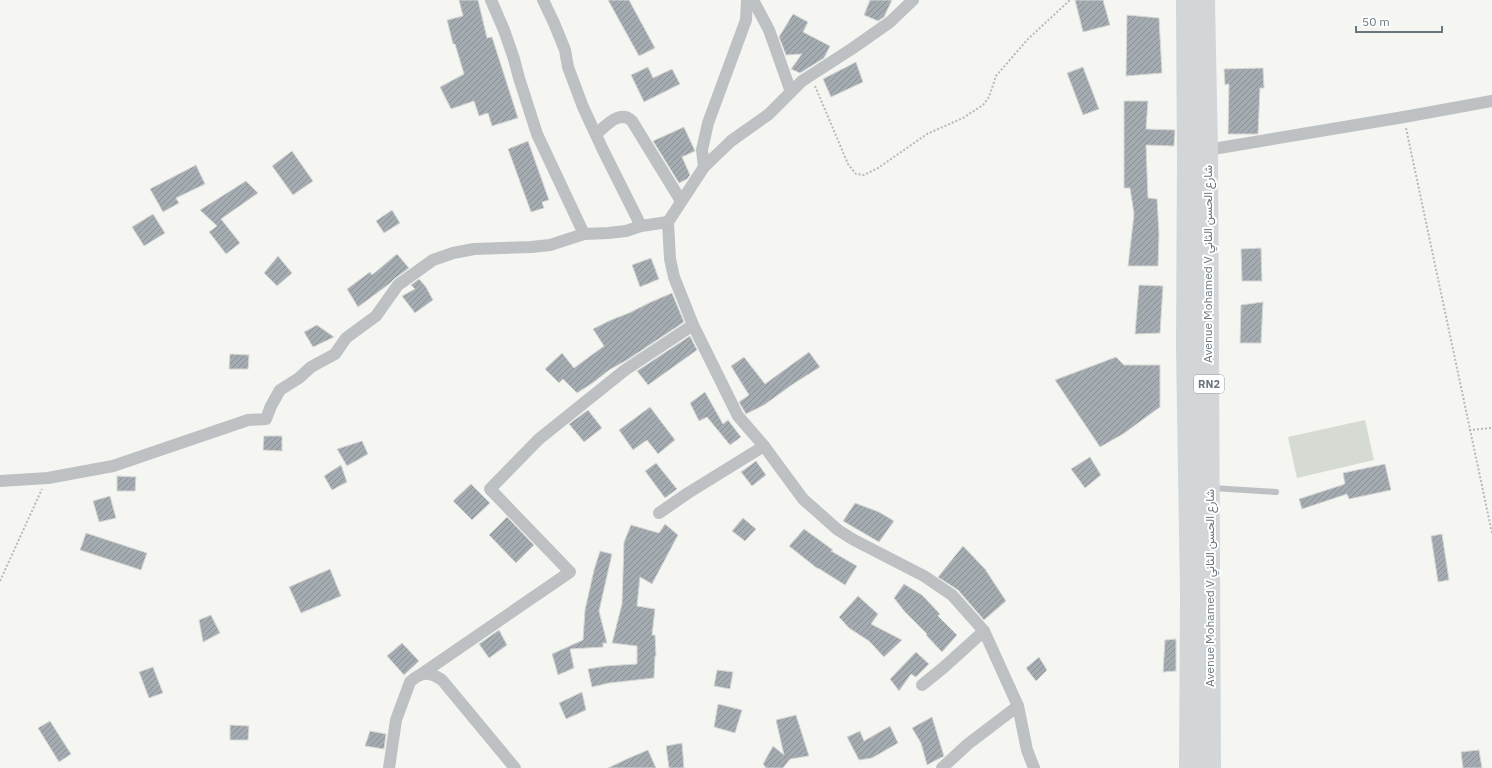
<svg xmlns="http://www.w3.org/2000/svg" width="1492" height="768" viewBox="0 0 1492 768" font-family="'IBM Plex Sans',Vazirmatn,sans-serif">
	<style>
		.garden { fill: #d5dad2 }
		.building { fill: url(#building-hatch); stroke: #d7d7d5 }
		.lines { fill: none; stroke-linecap: round; stroke-linejoin: round }
		.path { stroke: #b7babc; stroke-width: 2; stroke-dasharray: 2 2; stroke-linecap: butt }
		.lane { stroke: #bdc1c4; stroke-width: 6 }
		.street { stroke: #bdc1c4; stroke-width: 12 }
		.highway { stroke: #d2d6d9; stroke-width: 22 }
		.labels { text-anchor: middle; stroke-width: 4; stroke-linejoin: round; paint-order: stroke }
		.shield { fill: #fff; stroke: #959fa6; stroke-width: 1 }
		.shield-label { font-size: 11px; font-weight: bold; fill: #687680 }
		.street-label { font-size: 12px; fill: #687680; stroke: #fff }
	</style>
	<defs>
		<pattern id="building-hatch" width="6" height="6" patternUnits="userSpaceOnUse"><rect width="6" height="6" fill="#a5acb1"/><path d="M-1 1l2-2M0 6l6-6M5 7l2-2" fill="none" stroke="#8a9195"/></pattern>
	</defs>
	<rect width="100%" height="100%" fill="#f5f5f2"/>
	<polygon class="garden" points="1365,420 1374,460 1297,478 1288,437"/>
	<g class="building">
		<polygon points="459,0 478,0 487,38 492,37 518,118 492,126 488,113 479,116 474,101 451,109 440,87 464,74 455,44 453,44 447,20 463,16"/>
		<polygon points="608,0 629,0 655,48 639,56"/>
		<polygon points="870,0 892,0 884,17 878,21 864,15"/>
		<polygon points="1075,0 1103,0 1110,25 1083,32"/>
		<polygon points="793,14 808,22 803,32 830,46 824,58 800,73 791,69 802,54 786,55 779,37"/>
		<polygon points="1127,15 1159,18 1162,73 1126,76"/>
		<polygon points="856,62 863,82 831,97 823,79"/>
		<polygon points="648,67 653,78 672,69 680,84 644,102 631,75"/>
		<polygon points="1083,67 1099,109 1083,115 1067,73"/>
		<polygon points="1263,68 1264,88 1260,88 1258,134 1228,134 1229,84 1225,85 1224,69"/>
		<polygon points="1124,101 1148,101 1146,129 1175,130 1174,146 1146,145 1148,198 1157,199 1159,234 1158,266 1128,266 1134,214 1130,188 1124,188"/>
		<polygon points="684,127 695,151 682,157 690,175 687,179 679,183 653,141"/>
		<polygon points="528,141 549,200 542,202 544,208 531,212 508,149"/>
		<polygon points="292,151 313,181 293,195 272,166"/>
		<polygon points="196,165 205,184 176,198 179,203 163,212 150,189"/>
		<polygon points="246,181 258,193 221,219 240,243 226,254 209,232 217,226 200,210"/>
		<polygon points="392,210 400,223 384,233 376,221"/>
		<polygon points="153,214 165,233 144,246 132,227"/>
		<polygon points="1261,248 1262,281 1242,281 1241,249"/>
		<polygon points="397,254 409,268 394,279 389,284 358,307 347,289 370,272 372,275"/>
		<polygon points="278,256 292,273 277,286 264,273"/>
		<polygon points="651,258 659,279 640,287 632,265"/>
		<polygon points="419,279 426,287 433,300 415,313 402,296 415,289 411,285"/>
		<polygon points="1139,285 1163,286 1160,333 1135,334"/>
		<polygon points="672,293 684,322 627,360 609,370 594,382 577,393 563,379 559,383 545,369 562,353 574,368 604,346 593,329 611,320 629,313 651,302"/>
		<polygon points="1263,302 1261,343 1240,343 1241,305"/>
		<polygon points="317,325 334,337 313,347 304,332"/>
		<polygon points="690,336 697,350 648,385 637,371"/>
		<polygon points="809,352 820,367 793,384 764,405 746,414 739,402 749,395 731,366 744,357 765,384"/>
		<polygon points="230,354 249,355 248,369 229,369"/>
		<polygon points="1116,357 1124,365 1160,365 1160,407 1123,434 1100,447 1055,380"/>
		<polygon points="705,392 723,424 728,420 741,437 730,445 707,417 699,421 690,403"/>
		<polygon points="650,407 675,440 658,454 647,440 633,450 619,430"/>
		<polygon points="588,410 602,428 584,442 569,424"/>
		<polygon points="264,436 282,436 282,451 263,450"/>
		<polygon points="362,441 368,454 347,466 337,449"/>
		<polygon points="1090,457 1101,475 1085,488 1071,469"/>
		<polygon points="756,461 766,475 752,486 741,472"/>
		<polygon points="656,463 677,489 665,498 645,471"/>
		<polygon points="1385,464 1391,490 1349,499 1347,494 1302,509 1299,499 1345,484 1343,473"/>
		<polygon points="341,465 347,482 332,490 324,476"/>
		<polygon points="117,476 136,477 135,491 117,491"/>
		<polygon points="471,484 490,503 472,520 453,501"/>
		<polygon points="110,496 116,518 99,522 93,501"/>
		<polygon points="855,503 879,512 894,521 879,542 843,521"/>
		<polygon points="507,517 534,545 516,563 489,535"/>
		<polygon points="743,518 756,529 745,541 732,531"/>
		<polygon points="665,524 678,535 652,584 640,577 637,606 655,609 652,635 655,635 656,656 655,656 654,678 609,683 592,687 588,669 606,666 637,664 637,646 612,643 622,604 624,542 631,525 659,533"/>
		<polygon points="804,529 833,550 831,551 857,566 845,585 818,568 818,569 789,546"/>
		<polygon points="86,533 147,553 141,570 80,550"/>
		<polygon points="1442,534 1449,580 1438,582 1431,536"/>
		<polygon points="963,546 985,569 1006,601 984,620 958,590 938,577"/>
		<polygon points="600,551 612,554 599,611 607,643 603,643 603,647 570,649 574,668 558,675 552,654 583,640 585,610 594,570"/>
		<polygon points="330,569 341,596 301,613 289,587"/>
		<polygon points="904,584 922,595 940,614 938,616 957,635 942,652 926,635 927,634 905,612 894,598"/>
		<polygon points="858,596 878,614 871,624 902,640 884,657 869,641 849,628 839,617"/>
		<polygon points="211,615 220,633 203,642 199,620"/>
		<polygon points="499,630 507,645 489,658 479,644"/>
		<polygon points="1176,639 1176,671 1163,672 1165,640"/>
		<polygon points="402,643 419,661 404,675 387,656"/>
		<polygon points="916,652 929,664 916,677 911,674 899,691 890,679"/>
		<polygon points="1039,657 1047,670 1036,681 1026,668"/>
		<polygon points="153,667 163,693 149,698 139,672"/>
		<polygon points="717,670 733,672 730,689 714,686"/>
		<polygon points="582,692 586,710 566,719 559,703"/>
		<polygon points="718,704 742,710 735,733 714,727"/>
		<polygon points="796,715 809,756 790,759 783,768 766,768 763,764 773,746 784,755 776,720"/>
		<polygon points="932,717 944,756 927,765 921,743 912,728"/>
		<polygon points="50,721 71,754 59,762 38,728"/>
		<polygon points="230,725 249,726 248,740 230,740"/>
		<polygon points="890,726 898,743 872,758 859,760 847,737 860,731 864,741"/>
		<polygon points="370,731 386,734 384,749 365,746"/>
		<polygon points="682,743 684,768 669,768 666,746"/>
		<polygon points="648,750 656,768 608,768 629,758"/>
		<polygon points="1479,750 1482,768 1463,768 1461,752"/>
	</g>
	<g class="lines">
		<g class="path">
			<polyline points="815,86 848,164 856,174 864,175 878,168 927,134 963,118 983,105 989,97 996,76 1027,40 1070,0"/>
			<polyline points="1406,128 1492,533"/>
			<polyline points="1469,430 1492,428"/>
			<polyline points="0,581 42,489"/>
		</g>
		<polyline class="lane" points="1212,488 1276,492"/>
		<g class="street">
			<polyline points="491,0 504,30 514,59 519,78 537,134 584,234"/>
			<polyline points="543,0 554,23 565,50 568,67 583,107 603,150 641,226"/>
			<polyline points="753,0 769,30 791,92"/>
			<polyline points="913,0 890,22 853,48 802,81 769,114 731,141 704,167 668,222 670,259 674,277 693,325 738,416 764,446 803,499 838,530 854,540 924,576 952,595 984,631 1018,706 1027,750 1034,768"/>
			<path d="M 596,134 C 606,126 620,109 632,121 L 681,201"/>
			<polyline points="1207,150 1404,117 1492,101"/>
			<polyline points="704,167 702,150 708,123 746,20 747,0"/>
			<polyline points="0,481 48,478 113,466 248,420 266,419 271,406 280,390 299,378 311,367 335,354 346,338 376,316 398,285 433,260 453,253 474,249 531,247 550,245 584,234 608,233 626,231 641,226 668,222"/>
			<polyline points="659,513 688,493 764,446"/>
			<polyline points="420,675 570,572 490,489 539,439 625,370 693,325"/>
			<polyline points="922,685 943,668 984,631"/>
			<path d="M 389,768 L 396,720 L 410,682 C 421,671 430,672 442,680 L 515,768"/>
			<polyline points="942,768 968,744 1018,706"/>
		</g>
		<g class="highway">
			<polyline points="1187,0 1188,164 1187,347 1191,594 1190,768"/>
			<polyline points="1204,0 1207,150 1210,768"/>
		</g>
	</g>
	<g class="labels">
		<rect class="shield" x="1194" y="375" width="30" height="18" rx="3"/>
		<g class="shield-label">
			<text x="1209" y="388">RN2</text>
		</g>
		<g class="street-label">
			<text transform="translate(1208 264) rotate(-90)" y="4">Avenue Mohamed V شارع الحسن الثاني</text>
			<text transform="translate(1210 588) rotate(-90)" y="4">Avenue Mohamed V شارع الحسن الثاني</text>
		</g>
	</g>
	<path d="M1356 26v6h86v-6" fill="none" stroke="#687680" stroke-width="2"/>
	<text x="1362" y="26" font-size="12" fill="#687680" stroke="#ffffff" stroke-width="3" paint-order="stroke">50 m</text>
</svg>
